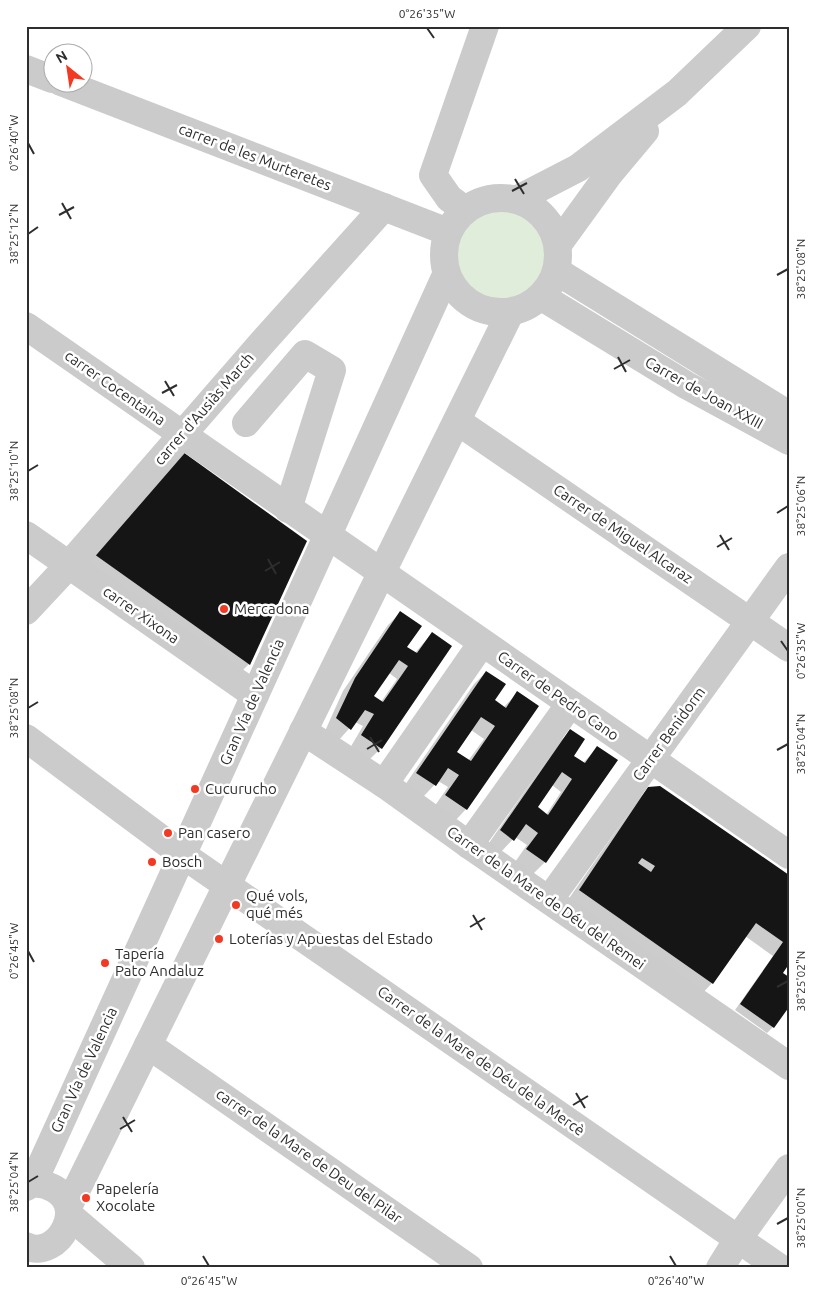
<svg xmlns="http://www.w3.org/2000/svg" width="815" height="1294" viewBox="0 0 815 1294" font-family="Ubuntu,sans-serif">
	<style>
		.green { fill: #e1eddb }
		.shadow { fill: #0003; fill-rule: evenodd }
		.building { fill: #151515; fill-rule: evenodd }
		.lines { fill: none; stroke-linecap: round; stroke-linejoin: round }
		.minor { stroke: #cbcbcb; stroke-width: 28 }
		.ticks { fill: none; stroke: #2e2e2e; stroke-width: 2 }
		.poi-dot { fill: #f23923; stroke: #fff; stroke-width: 2 }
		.labels { text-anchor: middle; stroke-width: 5; stroke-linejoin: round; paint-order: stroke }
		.street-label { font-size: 15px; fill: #2e2e2e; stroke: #fff }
		.poi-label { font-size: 15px; fill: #2e2e2e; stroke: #fff; text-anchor: start }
		.neatline { fill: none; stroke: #2e2e2e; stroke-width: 2 }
		.ticks-label { font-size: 12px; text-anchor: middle; fill: #2e2e2e }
	</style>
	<rect width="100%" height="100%" fill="#fff"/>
	<circle class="green" cx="500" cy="255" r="46"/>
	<g class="shadow">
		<polygon points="171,466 249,664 237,676 84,566"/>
		<path d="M 400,613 L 406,647 L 415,653 L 432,633 L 450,646 L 381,748 L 369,760 L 350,748 L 363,726 L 355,722 L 338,741 L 325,731 L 343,691 L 388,625 ZM 389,673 L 397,679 L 381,702 L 372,697 Z"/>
		<path d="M 486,672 L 493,700 L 503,708 L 517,693 L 466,809 L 455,821 L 434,807 L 448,787 L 438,781 L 423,797 L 405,785 L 474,684 ZM 471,730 L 484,739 L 468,761 L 456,753 Z"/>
		<path d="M 571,731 L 572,756 L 583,763 L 597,748 L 545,862 L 533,874 L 515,862 L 527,845 L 515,837 L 501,852 L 489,843 L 559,742 ZM 552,785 L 561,792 L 546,815 L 536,808 Z"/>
		<polygon points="648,789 789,876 789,967 787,965 781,973 773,1027 767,1033 735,1010 773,956 745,936 712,983 701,995 563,907 639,798"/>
	</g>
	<g class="building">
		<polygon points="183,452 307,541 250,665 94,554"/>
		<path d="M 400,611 L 422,626 L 407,647 L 417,653 L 432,632 L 452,646 L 382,749 L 361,735 L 374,714 L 365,710 L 351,730 L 336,718 L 355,678 ZM 399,660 L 408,666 L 383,702 L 374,696 Z"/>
		<path d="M 486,671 L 506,684 L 495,700 L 506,708 L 517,691 L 539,706 L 467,810 L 445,795 L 459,775 L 448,768 L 436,786 L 416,773 ZM 481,717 L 495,726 L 471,761 L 457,752 Z"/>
		<path d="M 570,729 L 585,739 L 574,756 L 585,763 L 597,746 L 618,760 L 546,863 L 526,849 L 538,833 L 526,824 L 514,841 L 500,830 ZM 562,772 L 572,779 L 548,815 L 538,807 Z"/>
		<path d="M 660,786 L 789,875 L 789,964 L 783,973 L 789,977 L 789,1007 L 774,1028 L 740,1004 L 783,942 L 756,923 L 713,984 L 579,890 L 648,787 ZM 642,858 L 655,866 L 651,872 L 638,863 Z"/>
	</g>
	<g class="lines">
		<g class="minor">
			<polyline points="26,69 52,79"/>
			<polyline points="61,82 448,232"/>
			<circle cx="501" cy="255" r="57"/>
			<polyline points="518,199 578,168 677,93 747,26"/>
			<polyline points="465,210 449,198 433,175 485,26"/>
			<polyline points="559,243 609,174 645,131"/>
			<polyline points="558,272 789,415"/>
			<polyline points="542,297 686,385 789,441"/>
			<polyline points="26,326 789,855"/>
			<polyline points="457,421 789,648"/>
			<polyline points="246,423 305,354 332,370 288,509"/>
			<polyline points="26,535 255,695"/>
			<polyline points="26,611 69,565 261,344 384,207"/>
			<polyline points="303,731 384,784 469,845 789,1066"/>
			<polyline points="26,738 183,855 780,1268"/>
			<polyline points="384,784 482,643"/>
			<polyline points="469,845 570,704"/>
			<polyline points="549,900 789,567"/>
			<polyline points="148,1045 469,1268"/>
			<polyline points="33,1183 446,275"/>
			<path d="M 26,1187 L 33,1183 C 38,1184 44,1184 48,1186 C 92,1202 58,1262 26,1246"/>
			<polyline points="69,1205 510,313"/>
			<polyline points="70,1216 131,1268"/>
			<polyline points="720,1268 738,1239 789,1168"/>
		</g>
	</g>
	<path class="ticks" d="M 427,28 L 434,38M 28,143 L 34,154M 515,179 L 524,194M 512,191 L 527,183M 62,203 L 71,219M 59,215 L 74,207M 28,234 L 38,227M 777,275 L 788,269M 618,357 L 626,372M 614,369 L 630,360M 165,381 L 174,396M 162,393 L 177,385M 28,471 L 38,465M 777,513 L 788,506M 720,535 L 729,550M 717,547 L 732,538M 268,559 L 276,574M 265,571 L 280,562M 781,641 L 788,651M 28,708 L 38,702M 370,737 L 379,752M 367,749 L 382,740M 777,750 L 788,744M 473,915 L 482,930M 470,927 L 485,918M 28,951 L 34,962M 777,987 L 788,981M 576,1093 L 585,1108M 573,1105 L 588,1096M 123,1117 L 132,1132M 120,1129 L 135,1120M 28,1182 L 38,1176M 777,1224 L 788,1218M 203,1256 L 209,1266M 670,1256 L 676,1266"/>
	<g class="poi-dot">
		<circle cx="224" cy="609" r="5"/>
		<circle cx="195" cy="789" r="5"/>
		<circle cx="168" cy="833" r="5"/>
		<circle cx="152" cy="862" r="5"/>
		<circle cx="236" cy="905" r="5"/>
		<circle cx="219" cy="939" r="5"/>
		<circle cx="105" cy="963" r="5"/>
		<circle cx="86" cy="1198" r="5"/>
	</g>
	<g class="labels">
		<g class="street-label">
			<text transform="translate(255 157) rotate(21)" y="5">carrer de les Murteretes</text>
			<text transform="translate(115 388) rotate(35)" y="5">carrer Cocentaina</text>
			<text transform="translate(704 393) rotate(29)" y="5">Carrer de Joan XXIII</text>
			<text transform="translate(204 409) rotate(-49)" y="5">carrer d'Ausiàs March</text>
			<text transform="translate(623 534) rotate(34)" y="5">Carrer de Miguel Alcaraz</text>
			<text transform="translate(141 615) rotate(35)" y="5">carrer Xixona</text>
			<text transform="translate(558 696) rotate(35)" y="5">Carrer de Pedro Cano</text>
			<text transform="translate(252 702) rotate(-66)" y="5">Gran Vía de Valencia</text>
			<text transform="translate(669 734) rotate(-54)" y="5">Carrer Benidorm</text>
			<text transform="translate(546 898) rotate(35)" y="5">Carrer de la Mare de Déu del Remei</text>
			<text transform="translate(481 1061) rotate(35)" y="5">Carrer de la Mare de Déu de la Mercè</text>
			<text transform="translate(84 1070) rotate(-65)" y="5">Gran Vía de Valencia</text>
			<text transform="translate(309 1156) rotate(35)" y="5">carrer de la Mare de Deu del Pilar</text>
		</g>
		<g class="poi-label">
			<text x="234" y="614">Mercadona</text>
			<text x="205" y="794">Cucurucho</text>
			<text x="178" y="838">Pan casero</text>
			<text x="162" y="867">Bosch</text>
			<text x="246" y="901">Qué vols,<tspan x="246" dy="17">qué més</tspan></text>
			<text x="229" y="944">Loterías y Apuestas del Estado</text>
			<text x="115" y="959">Tapería<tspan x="115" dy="17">Pato Andaluz</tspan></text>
			<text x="96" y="1194">Papelería<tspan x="96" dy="17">Xocolate</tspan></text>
		</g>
	</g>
	<rect width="815" height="1294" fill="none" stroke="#ffffff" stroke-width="55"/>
	<g transform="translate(68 68) rotate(330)"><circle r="24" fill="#ffffff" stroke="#ababab"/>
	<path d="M0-4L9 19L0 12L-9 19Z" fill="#f23923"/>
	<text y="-8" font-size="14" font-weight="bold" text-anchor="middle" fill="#2e2e2e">N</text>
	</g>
	<rect x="28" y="28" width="760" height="1238" class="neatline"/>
	<g class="ticks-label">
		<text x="427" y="18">0°26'35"W</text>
		<text transform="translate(14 143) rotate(-90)" y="4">0°26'40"W</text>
		<text transform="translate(14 234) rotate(-90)" y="4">38°25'12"N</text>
		<text transform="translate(801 269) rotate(-90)" y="4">38°25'08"N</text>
		<text transform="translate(14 471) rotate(-90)" y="4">38°25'10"N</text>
		<text transform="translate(801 506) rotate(-90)" y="4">38°25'06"N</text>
		<text transform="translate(801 651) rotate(-90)" y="4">0°26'35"W</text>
		<text transform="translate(14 708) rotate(-90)" y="4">38°25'08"N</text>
		<text transform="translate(801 744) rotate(-90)" y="4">38°25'04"N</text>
		<text transform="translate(14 951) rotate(-90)" y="4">0°26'45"W</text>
		<text transform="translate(801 981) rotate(-90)" y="4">38°25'02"N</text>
		<text transform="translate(14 1182) rotate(-90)" y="4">38°25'04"N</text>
		<text transform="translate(801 1218) rotate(-90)" y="4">38°25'00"N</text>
		<text x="209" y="1285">0°26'45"W</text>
		<text x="676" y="1285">0°26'40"W</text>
	</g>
</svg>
